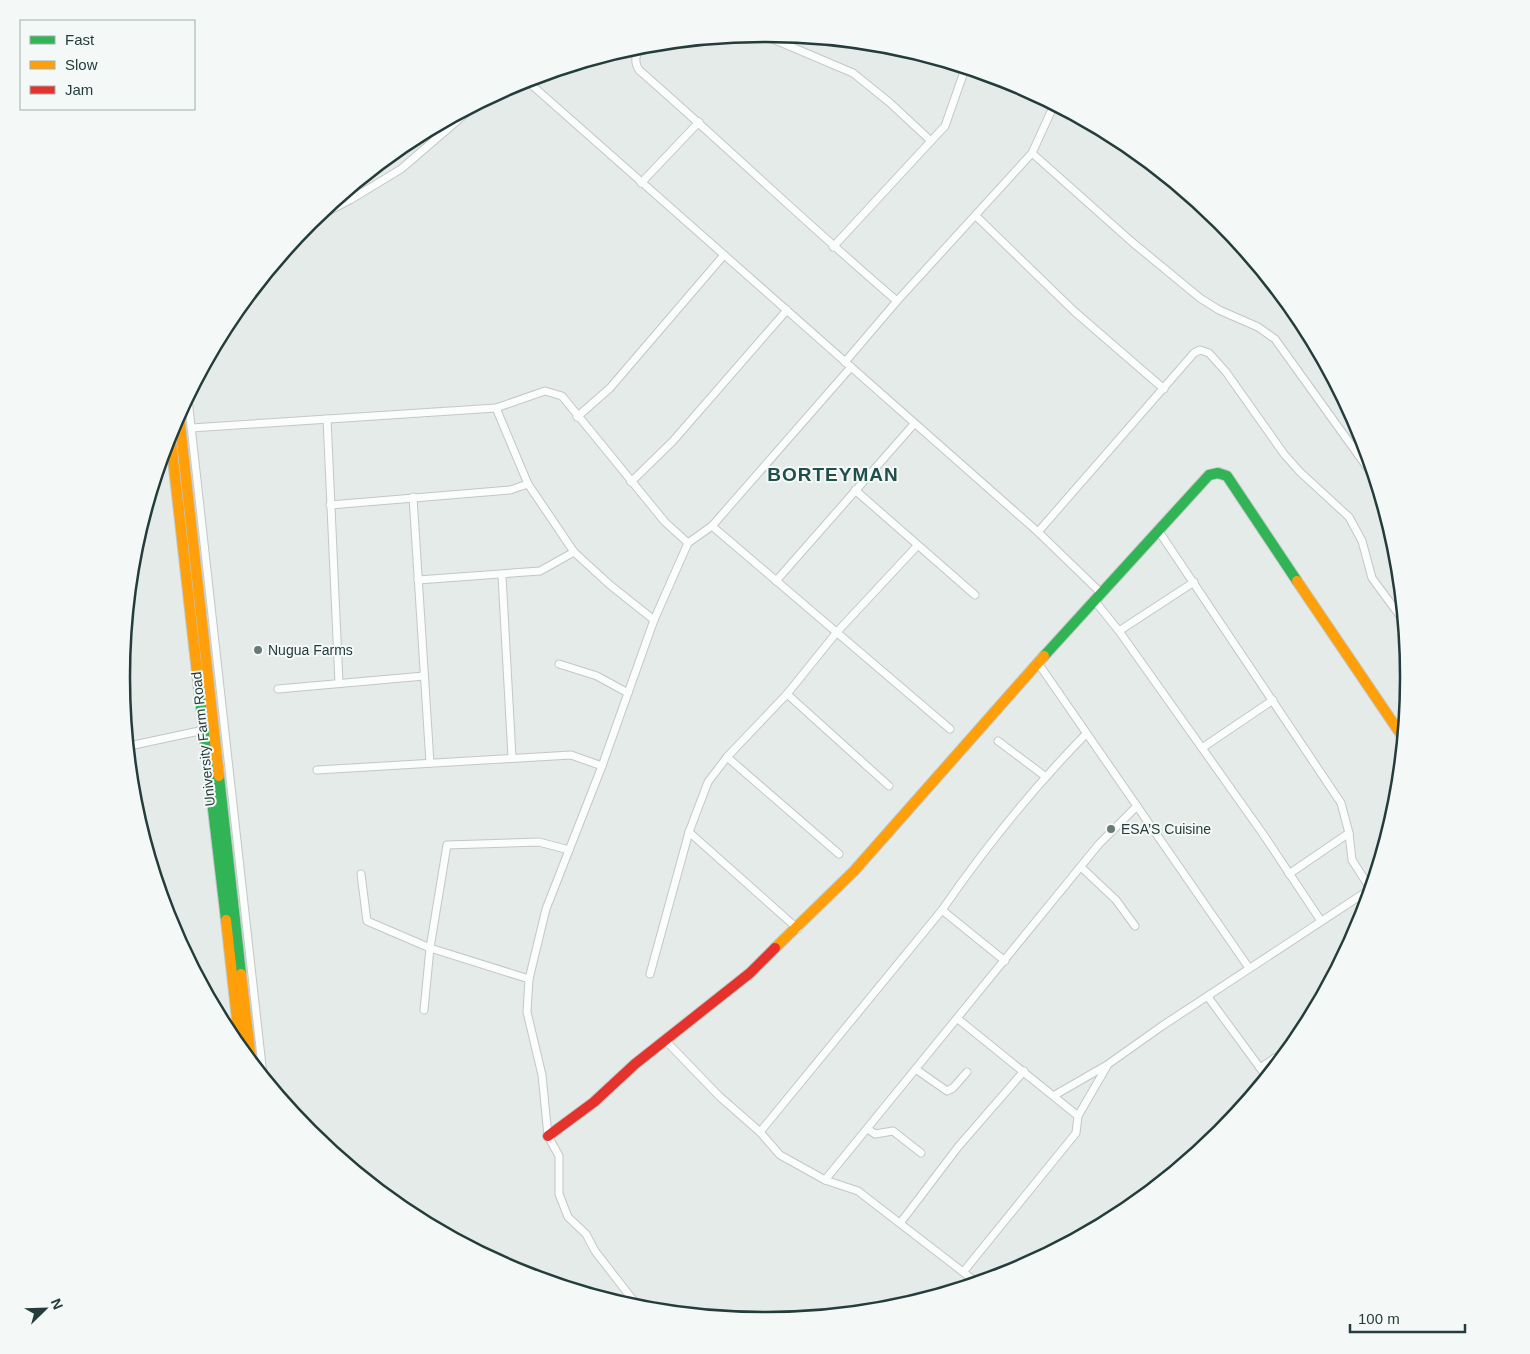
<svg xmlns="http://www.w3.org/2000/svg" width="1530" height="1354" viewBox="0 0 1530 1354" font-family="Arial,sans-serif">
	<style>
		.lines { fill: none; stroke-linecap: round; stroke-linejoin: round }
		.street-casing { stroke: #c2c8c6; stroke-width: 9 }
		.fast-casing { stroke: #c1c8c6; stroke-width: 12 }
		.slow-casing { stroke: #c1c8c6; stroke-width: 12 }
		.jam-casing { stroke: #c1c8c6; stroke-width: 12 }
		.street { stroke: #fbfcfc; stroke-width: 7 }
		.fast { stroke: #30b455; stroke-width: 10 }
		.slow { stroke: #ff9f0a; stroke-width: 10 }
		.jam { stroke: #e5322d; stroke-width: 10 }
		.poi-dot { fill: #687a78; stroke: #f4f9f7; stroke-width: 2 }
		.labels { text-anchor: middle; stroke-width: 4; stroke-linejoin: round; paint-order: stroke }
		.poi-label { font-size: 14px; fill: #243d3b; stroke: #f4f9f7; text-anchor: start }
		.street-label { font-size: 14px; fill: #243d3b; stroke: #f4f9f7 }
		.district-label { font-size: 19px; font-weight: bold; letter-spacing: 1px; fill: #204f4c; stroke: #f4f9f7 }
		.rim { fill: none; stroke: #243d3b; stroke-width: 2.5 }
	</style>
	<rect width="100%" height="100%" fill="#e5ebe9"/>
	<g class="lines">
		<defs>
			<g id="street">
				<polyline points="761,34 853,73 889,102 931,141 833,247"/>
				<path d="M 642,46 C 636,55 633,60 639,70 C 726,146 809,226 897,301"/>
				<polyline points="526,80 1038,532 1100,592"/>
				<polyline points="931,141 945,126 965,69"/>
				<polyline points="1032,153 1132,242 1200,298 1219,310 1258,327 1275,339 1372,474"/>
				<polyline points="641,183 699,122"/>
				<polyline points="976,216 1075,312 1164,389"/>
				<polyline points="317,217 350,200 401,169 472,108"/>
				<polyline points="845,362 897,301 1032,153 1054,105"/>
				<polyline points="188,399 263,1075"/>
				<polyline points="496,408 528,484 574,552 610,585 654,620"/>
				<polyline points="577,417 610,388 724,255"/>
				<polyline points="327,419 339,683"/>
				<polyline points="191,428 496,408 545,391 562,396 665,522 688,543"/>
				<polyline points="631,482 673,441 787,310"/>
				<polyline points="855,490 975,595"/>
				<polyline points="413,497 430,763"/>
				<polyline points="330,505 510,490 528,484"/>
				<polyline points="712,526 950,729"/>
				<polyline points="1158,530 1341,803 1349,833 1352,860 1370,888"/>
				<polyline points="1038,532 1194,353 1200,350 1209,353 1226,372 1284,454 1300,472 1349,517 1362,541 1372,578 1403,620"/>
				<polyline points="502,576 512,757"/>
				<polyline points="418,580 540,571 574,552"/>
				<polyline points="776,581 914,424"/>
				<polyline points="1094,600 1119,631 1263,834 1321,921"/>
				<polyline points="1119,631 1194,582"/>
				<polyline points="1038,663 1249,968"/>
				<polyline points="559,664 597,676 628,693"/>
				<polyline points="278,689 424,676"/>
				<polyline points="787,694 889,786"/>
				<polyline points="998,741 1046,777"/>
				<polyline points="129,746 204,730"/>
				<polyline points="1202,748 1273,700"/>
				<polyline points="727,757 839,854"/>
				<polyline points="317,770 571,755 602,766"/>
				<polyline points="689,832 798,929"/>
				<polyline points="1081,867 1116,900 1135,926"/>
				<polyline points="361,874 367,921 430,948 529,979"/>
				<polyline points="1289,874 1349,833"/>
				<polyline points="1360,896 1365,903"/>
				<polyline points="942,910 1005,961"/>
				<polyline points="650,974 689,832 708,782 727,757 787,694 837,632 917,546"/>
				<polyline points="1208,997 1266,1076"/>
				<polyline points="424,1010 430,948 447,845 539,842 569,850"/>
				<polyline points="958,1019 1078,1116"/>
				<polyline points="665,1040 719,1096 760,1132 780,1155 825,1180 858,1191 976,1282"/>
				<polyline points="1260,1068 1288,1049"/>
				<polyline points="917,1070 947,1091 953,1088 967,1072"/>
				<polyline points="1055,1095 1107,1065 1162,1026 1369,890"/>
				<polyline points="868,1129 875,1134 893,1131 921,1153"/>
				<path d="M 760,1132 L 942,910 C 985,848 1033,788 1086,734"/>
				<polyline points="825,1180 1099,844 1137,806"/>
				<polyline points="901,1222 958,1147 1024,1071"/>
				<polyline points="964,1271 1076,1133 1078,1116 1107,1066"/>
				<polyline points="676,1311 637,1303 633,1300 595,1251 586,1234 568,1217 559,1194 559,1156 548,1136 542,1075 527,1012 529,979 546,909 602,766 654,620 688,543 712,526 851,367"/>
			</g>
			<g id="fast">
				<polyline points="1044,656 1209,475 1218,473 1227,476 1297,581"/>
				<polyline points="198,681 226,920"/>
				<polyline points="219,776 241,974"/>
			</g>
			<g id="slow">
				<polyline points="179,415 219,776"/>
				<polyline points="170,432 198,681"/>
				<polyline points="1297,581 1402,736"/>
				<polyline points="226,920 240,1046"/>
				<polyline points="775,948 854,871 1044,656"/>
				<polyline points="241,974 251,1060"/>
			</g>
			<polyline id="jam" points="548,1136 594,1102 635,1064 750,973 775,948"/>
		</defs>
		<use href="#street" class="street-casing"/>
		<use href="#fast" class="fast-casing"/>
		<use href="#slow" class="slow-casing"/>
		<use href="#jam" class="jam-casing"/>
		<use href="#street" class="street"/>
		<use href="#fast" class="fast"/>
		<use href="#slow" class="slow"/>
		<use href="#jam" class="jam"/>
	</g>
	<g class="poi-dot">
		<circle cx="258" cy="650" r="5"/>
		<circle cx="1111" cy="829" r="5"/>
	</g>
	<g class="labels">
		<g class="poi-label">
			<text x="268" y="655">Nugua Farms</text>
			<text x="1121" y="834">ESA’S Cuisine</text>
		</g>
		<g class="street-label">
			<text transform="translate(203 739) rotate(-96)" y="5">University Farm Road</text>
		</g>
		<g class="district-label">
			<text x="833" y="481">BORTEYMAN</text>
		</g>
	</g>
	<path d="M0 0H1530V1354H0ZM764 42H766A634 634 0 0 1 1400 676V678A634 634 0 0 1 766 1312H764A634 634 0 0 1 130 678V676A634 634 0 0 1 764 42Z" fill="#f4f9f7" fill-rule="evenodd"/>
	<path class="rim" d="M764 42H766A634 634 0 0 1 1400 676V678A634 634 0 0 1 766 1312H764A634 634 0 0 1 130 678V676A634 634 0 0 1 764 42Z"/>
	<rect x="20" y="20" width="175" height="90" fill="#f4f9f7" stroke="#a1aeac"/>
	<rect x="30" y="36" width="25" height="8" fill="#30b455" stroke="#a1aeac"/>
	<text x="65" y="45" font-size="15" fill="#243d3b">Fast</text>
	<rect x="30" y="61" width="25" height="8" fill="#ff9f0a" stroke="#a1aeac"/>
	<text x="65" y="70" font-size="15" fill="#243d3b">Slow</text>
	<rect x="30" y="86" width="25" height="8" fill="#e5322d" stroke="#a1aeac"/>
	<text x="65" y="95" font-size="15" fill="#243d3b">Jam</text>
	<g transform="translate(45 1309) rotate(67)" stroke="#f4f9f7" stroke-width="4" paint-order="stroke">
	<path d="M0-4L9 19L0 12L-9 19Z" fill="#243d3b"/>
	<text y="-8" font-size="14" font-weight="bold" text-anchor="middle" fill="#243d3b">N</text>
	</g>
	<path d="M1350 1324v8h115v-8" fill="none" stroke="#243d3b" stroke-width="2.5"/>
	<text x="1358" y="1324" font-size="15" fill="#243d3b" stroke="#f4f9f7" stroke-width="4" paint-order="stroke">100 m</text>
</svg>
